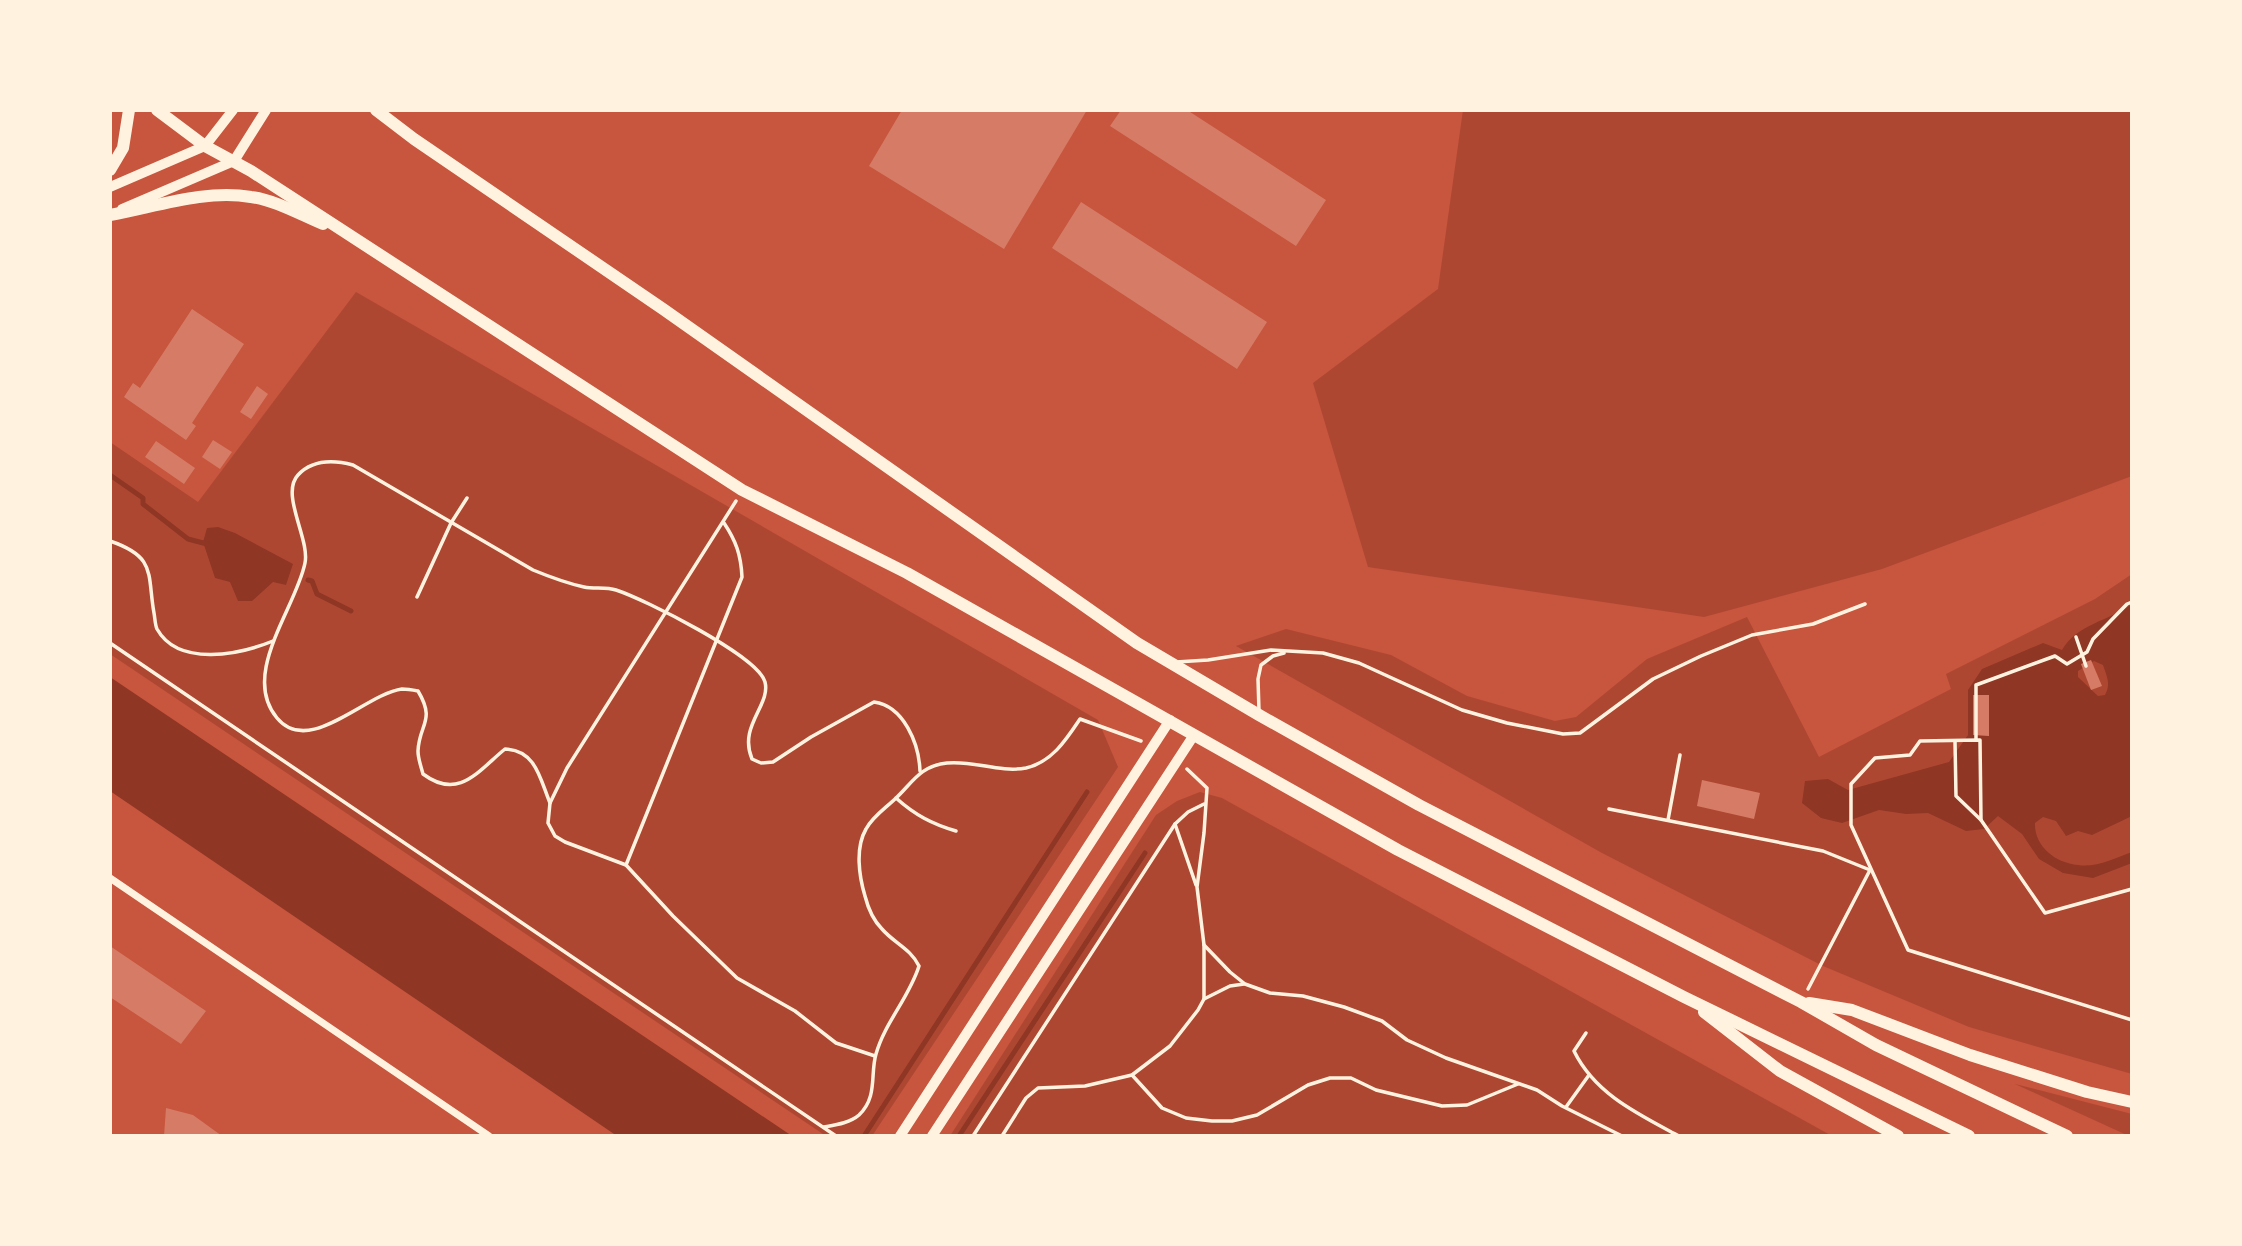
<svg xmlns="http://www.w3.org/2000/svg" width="2242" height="1246" viewBox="0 0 2242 1246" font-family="'Fira Sans Condensed',sans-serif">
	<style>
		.green { fill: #ae4732 }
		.water { fill: #8f3625; fill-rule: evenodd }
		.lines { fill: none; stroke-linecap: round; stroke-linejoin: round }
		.stream { stroke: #8f3625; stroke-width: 5 }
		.building { fill: #d67c66 }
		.path { stroke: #fff3e0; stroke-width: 3.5 }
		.service { stroke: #fff3e0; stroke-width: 3.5 }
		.minor { stroke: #fff3e0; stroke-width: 7 }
		.tertiary { stroke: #fff3e0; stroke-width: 10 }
		.trunk { stroke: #fff3e0; stroke-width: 12 }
	</style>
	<rect width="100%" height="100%" fill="#c8553d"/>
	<g class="green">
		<polygon points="1463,110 2132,110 2132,476 1882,569 1704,617 1368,567 1313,383 1438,289"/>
		<polygon points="356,292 1098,720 1118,767 872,1136 826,1136 110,654 110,442 198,502"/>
		<polygon points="2132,574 2132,1074 1969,1027 1823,966 1602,853 1236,646 1286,629 1391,655 1467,696 1555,721 1576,717 1647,659 1747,617 1819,757 1951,689 1946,674 2095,599"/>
		<polygon points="1200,792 1222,798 1832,1136 950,1136 1156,815 1177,801"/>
		<polygon points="2015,1084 2132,1114 2132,1136 2129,1136"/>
	</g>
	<g class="water">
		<polygon points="218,527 235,533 293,564 286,585 273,582 252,601 238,601 230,582 215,578 203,542 207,528"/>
		<path d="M 2132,604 L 2132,816 L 2092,835 L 2078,831 L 2066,836 L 2056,821 L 2043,817 L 2035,823 C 2034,846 2055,863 2078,865 C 2095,868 2116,858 2132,852 L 2132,863 L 2093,878 L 2063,873 L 2039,859 L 2022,834 L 1998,816 L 1984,829 L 1966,831 L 1928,813 L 1906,814 L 1879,810 L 1842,823 L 1821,818 L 1802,803 L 1805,781 L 1828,779 L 1848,790 L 1949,762 L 1968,735 L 1968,690 L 1982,669 L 2043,643 L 2062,650 C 2077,624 2109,621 2132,604 ZM 2094,661 L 2103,665 C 2107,677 2111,684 2105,695 L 2098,696 L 2078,677 L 2078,671 Z"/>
		<polygon points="110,677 792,1136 617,1136 110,791"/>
	</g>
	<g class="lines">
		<g class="stream">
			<polyline points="110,475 143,498 143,504 188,539 207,544"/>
			<polyline points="308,580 312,581 317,594 351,611"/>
			<polyline points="864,1136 1087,792"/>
			<polyline points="959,1136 1145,853"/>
		</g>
	</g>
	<g class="building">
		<polygon points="902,110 1087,110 1004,249 869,166"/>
		<polygon points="1121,110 1187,110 1326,200 1296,246 1110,126"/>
		<polygon points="1081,202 1267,322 1237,369 1052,248"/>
		<polygon points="192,309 244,344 192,423 196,426 186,440 124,397 133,383 140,388"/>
		<polygon points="257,386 268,394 251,419 240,412"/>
		<polygon points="213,440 232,452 220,469 202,457"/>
		<polygon points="156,441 195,468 184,484 145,457"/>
		<polygon points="2091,660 2102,686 2091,690 2081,664"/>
		<polygon points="1973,695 1989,695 1989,736 1973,735"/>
		<polygon points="1702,780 1760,793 1754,819 1697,806"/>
		<polygon points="110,946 206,1011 181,1044 110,997"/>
		<polygon points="166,1108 193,1115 222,1136 164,1136"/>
	</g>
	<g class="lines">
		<g class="path">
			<polyline points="736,501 567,768 550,803 548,823 555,836 565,842 626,865 673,916 737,978 795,1011 836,1043 875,1056"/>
			<path d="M 110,541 C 157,557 147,574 154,613 C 155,618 155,625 157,629 C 179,668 241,654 273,641"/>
			<polyline points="417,597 451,523 467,498"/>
			<polyline points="2076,637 2086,666"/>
			<polyline points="110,643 836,1136"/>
			<polyline points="1976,740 1976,685 2055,656 2067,664 2087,652 2093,639 2127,604 2132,602"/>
			<polyline points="1955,741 1956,796 1981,820 2045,913 2132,889"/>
			<path d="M 896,798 C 915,815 932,824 956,831"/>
			<path d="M 550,803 C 540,779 536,750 505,749 C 479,770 459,801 423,774 C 421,766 418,759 418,751 C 419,724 436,721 418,691 C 413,690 407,689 402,689 C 365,694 309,757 277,718 C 240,674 296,608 305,563 C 310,539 280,494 298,475 C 313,459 334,460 353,465 L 533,570 C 550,577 566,583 584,587 C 594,589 606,587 616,590 C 644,599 758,656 765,682 C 771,705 738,726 752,759 L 761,763 L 773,762 L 811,737 L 874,702 C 904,706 919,744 920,771"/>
			<polyline points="1609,809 1823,851 1870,870"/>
			<polyline points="1668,820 1680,755"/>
			<polyline points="1981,820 1980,740 1920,741 1910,755 1875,758 1851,784 1851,825 1908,950 2132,1020"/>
			<polyline points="1175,824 1196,885"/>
			<path d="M 626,865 L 742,577 C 741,555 736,541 724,523"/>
			<polyline points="1204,945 1230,972 1245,984 1270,993 1303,996 1344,1007 1382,1021 1407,1040 1446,1058 1537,1090 1562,1106 1622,1136"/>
			<polyline points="1808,989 1870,870"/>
			<polyline points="1204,999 1230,986 1244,984"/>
			<path d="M 1586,1033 L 1574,1051 C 1595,1094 1638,1114 1679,1136"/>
			<polyline points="1132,1075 1162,1108 1186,1118 1212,1121 1232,1121 1257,1115 1308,1085 1330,1078 1351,1078 1376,1090 1442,1106 1467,1105 1518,1084"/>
			<polyline points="1566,1107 1589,1075"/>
			<path d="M 824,1127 C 835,1125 850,1123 859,1115 C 878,1097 870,1074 876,1054 C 885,1022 909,998 919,966 C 911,949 894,943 882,929 C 873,920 868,908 865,896 C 859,876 855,848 866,829 C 873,816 886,808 896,798 C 913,782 920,766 947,763 C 973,760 999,773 1026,768 C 1052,762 1066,740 1080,719 L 1141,741"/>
			<polyline points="973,1136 1175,824 1188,812 1204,804"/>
			<polyline points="1002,1136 1026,1098 1038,1088 1085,1086 1132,1075 1170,1046 1198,1010 1204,999 1204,945 1197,887 1204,833 1207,788 1187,769"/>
		</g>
		<g class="service">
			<polyline points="1176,662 1208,660 1271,650 1323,653 1359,663 1462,710 1507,723 1563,734 1580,733 1653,679 1701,656 1752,635 1813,624 1865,604"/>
			<polyline points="1259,711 1258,679 1261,665 1273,656 1284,653"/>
		</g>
		<polyline class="minor" points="110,878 489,1136"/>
		<g class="tertiary">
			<polyline points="110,187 205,146 233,110"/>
			<polyline points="122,209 234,161 266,110"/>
			<polyline points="900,1136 1170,720"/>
			<polyline points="932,1136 1194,735"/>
		</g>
		<g class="trunk">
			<polyline points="157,110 205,146 251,171 742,490 907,573 1398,850 1684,997 1969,1136"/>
			<polyline points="376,110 414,139 663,309 1137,643 1259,715 1419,805 1801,1002 1876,1045 2067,1136"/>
			<polyline points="110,170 123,148 129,110"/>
			<path d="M 110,215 C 155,207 205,189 251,197 C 275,200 301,215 323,224"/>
			<polyline points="1809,1003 1852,1010 1970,1055 2087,1092 2132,1102"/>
			<polyline points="1704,1012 1780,1071 1898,1136"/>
		</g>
	</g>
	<rect width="2242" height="1246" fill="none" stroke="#fff3e0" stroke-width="224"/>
</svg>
